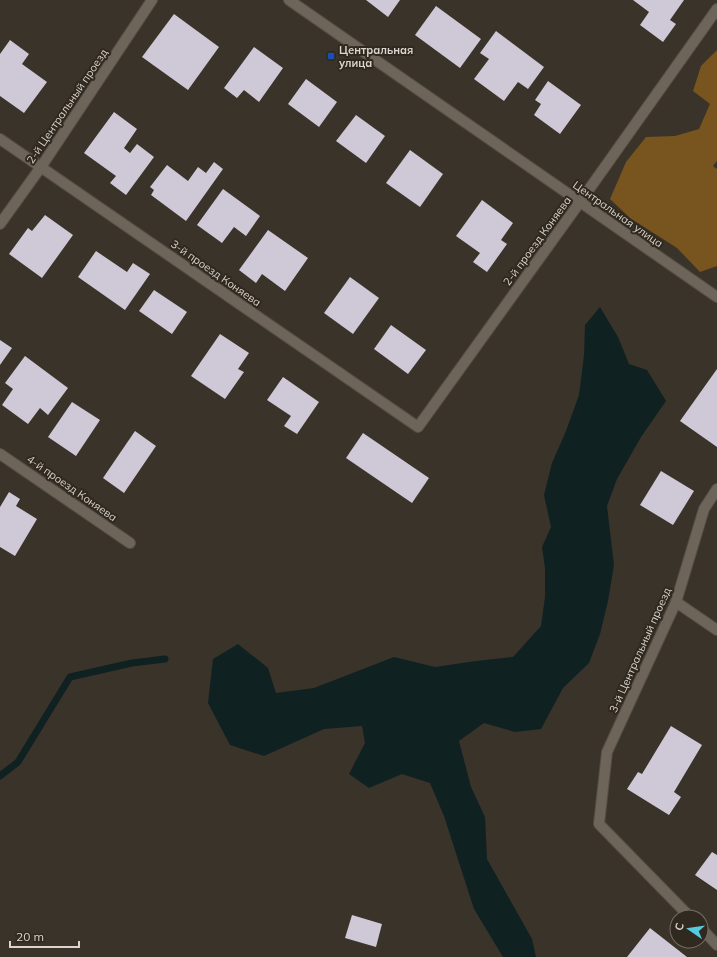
<svg xmlns="http://www.w3.org/2000/svg" width="717" height="957" viewBox="0 0 717 957" font-family="Mulish,sans-serif">
	<style>
		.green { fill: #78541f }
		.water { fill: #102122 }
		.lines { fill: none; stroke-linecap: round; stroke-linejoin: round }
		.stream { stroke: #102122; stroke-width: 7 }
		.building { fill: #cfc8d6 }
		.minor-casing { stroke: #554e47; stroke-width: 12 }
		.tertiary-casing { stroke: #554e47; stroke-width: 12 }
		.minor { stroke: #6d645a; stroke-width: 10 }
		.tertiary { stroke: #6d645a; stroke-width: 10 }
		.transit-dot { fill: #1a4fb4; stroke: #30291f; stroke-width: 1.5 }
		.labels { text-anchor: middle; stroke-width: 4; stroke-linejoin: round; paint-order: stroke }
		.poi-label { font-size: 11px; font-weight: bold; fill: #dad5cf; stroke: #30291f; text-anchor: start }
		.street-label { font-size: 11px; fill: #dad5cf; stroke: #30291f }
	</style>
	<rect width="100%" height="100%" fill="#3a3329"/>
	<polygon class="green" points="717,50 717,161 713,166 717,169 717,266 700,272 677,248 630,218 610,199 626,162 646,137 675,136 699,129 710,104 693,91 701,66"/>
	<polygon class="water" points="600,307 618,337 629,364 647,370 666,401 641,437 617,479 607,506 614,565 608,601 600,634 589,663 563,688 541,729 515,732 484,723 459,741 471,787 485,817 487,859 532,939 536,957 503,957 474,909 444,816 430,783 402,774 369,788 349,774 365,743 362,726 324,729 264,756 230,745 208,703 213,659 238,644 268,668 276,693 314,688 394,657 435,667 476,661 513,657 541,626 545,597 545,568 542,547 551,527 544,495 552,463 566,431 579,395 584,355 585,325"/>
	<g class="lines">
		<polyline class="stream" points="0,776 18,762 70,677 132,663 165,659"/>
	</g>
	<g class="building">
		<polygon points="366,0 400,0 388,17"/>
		<polygon points="633,0 684,0 670,20 676,24 663,42 640,25 649,12"/>
		<polygon points="436,6 481,39 460,68 415,35"/>
		<polygon points="174,14 219,47 188,90 142,57"/>
		<polygon points="496,31 544,67 528,89 518,82 504,101 474,79 489,59 480,53"/>
		<polygon points="10,40 29,54 22,64 47,82 24,113 0,96 0,54"/>
		<polygon points="254,47 283,68 259,102 244,90 237,98 224,88"/>
		<polygon points="306,79 337,102 319,127 288,104"/>
		<polygon points="548,81 581,105 560,134 534,115 541,104 535,100"/>
		<polygon points="114,112 137,129 124,148 130,153 137,144 154,157 126,195 110,183 116,176 84,153"/>
		<polygon points="356,115 385,136 366,163 336,141"/>
		<polygon points="410,150 443,174 420,207 386,183"/>
		<polygon points="214,162 223,169 186,221 151,195 154,190 150,187 167,165 188,181 198,167 206,173"/>
		<polygon points="223,189 260,216 246,236 234,227 222,243 197,225"/>
		<polygon points="482,200 513,223 501,240 507,244 487,272 473,262 480,253 456,236"/>
		<polygon points="45,215 73,235 42,278 9,254 28,228 32,231"/>
		<polygon points="268,230 308,258 285,291 262,274 256,283 239,270"/>
		<polygon points="96,251 127,272 133,263 150,274 125,310 78,277"/>
		<polygon points="350,277 379,298 353,334 324,313"/>
		<polygon points="154,290 187,312 172,334 139,311"/>
		<polygon points="391,325 426,350 408,374 374,349"/>
		<polygon points="220,334 249,353 238,369 244,372 225,399 191,376"/>
		<polygon points="0,340 12,348 0,365"/>
		<polygon points="25,356 68,388 48,415 40,408 28,424 2,405 13,389 5,383"/>
		<polygon points="717,369 717,447 680,421"/>
		<polygon points="283,377 319,402 297,434 284,426 291,416 267,400"/>
		<polygon points="72,402 100,420 76,456 48,437"/>
		<polygon points="135,431 156,446 124,493 103,478"/>
		<polygon points="363,433 429,478 412,503 346,458"/>
		<polygon points="661,471 694,491 673,525 640,505"/>
		<polygon points="9,492 20,499 16,506 37,519 15,556 0,547 0,507"/>
		<polygon points="671,726 702,745 674,792 681,797 669,815 627,789 638,772 642,774"/>
		<polygon points="712,852 717,855 717,890 695,875"/>
		<polygon points="352,915 382,924 376,947 345,938"/>
		<polygon points="650,928 687,957 627,957"/>
	</g>
	<g class="lines">
		<defs>
			<g id="minor">
				<polyline points="0,139 418,427 580,202 717,9"/>
				<polyline points="0,224 41,167 152,0"/>
				<polyline points="0,454 130,543"/>
				<polyline points="676,602 717,630"/>
				<polyline points="690,917 599,824 607,752 676,602 704,509 717,489"/>
				<polyline points="701,928 717,945"/>
			</g>
			<polyline id="tertiary" points="289,0 717,297"/>
		</defs>
		<use href="#minor" class="minor-casing"/>
		<use href="#tertiary" class="tertiary-casing"/>
		<use href="#minor" class="minor"/>
		<use href="#tertiary" class="tertiary"/>
	</g>
	<rect class="transit-dot" x="327" y="52" width="8" height="8" rx="2"/>
	<g class="labels">
		<g class="poi-label">
			<text x="339" y="54">Центральная<tspan x="339" dy="13">улица</tspan></text>
		</g>
		<g class="street-label">
			<text transform="translate(67 106) rotate(-56)" y="4">2-й Центральный проезд</text>
			<text transform="translate(618 214) rotate(35)" y="4">Центральная улица</text>
			<text transform="translate(537 241) rotate(-54)" y="4">2-й проезд Коняева</text>
			<text transform="translate(216 273) rotate(35)" y="4">3-й проезд Коняева</text>
			<text transform="translate(72 488) rotate(35)" y="4">4-й проезд Коняева</text>
			<text transform="translate(640 650) rotate(-66)" y="4">3-й Центральный проезд</text>
		</g>
	</g>
	<g transform="translate(689 929) rotate(283)"><circle r="19" fill="#30291f" stroke="#746e65"/>
	<path d="M0-3L7 15L0 10L-7 15Z" fill="#55cadf"/>
	<text y="-6" font-size="11" font-weight="bold" text-anchor="middle" fill="#dad5cf">С</text>
	</g>
	<path d="M10 941v6h69v-6" fill="none" stroke="#dad5cf" stroke-width="2"/>
	<text x="16" y="941" font-size="12" fill="#dad5cf" stroke="#30291f" stroke-width="3" paint-order="stroke">20 m</text>
</svg>
